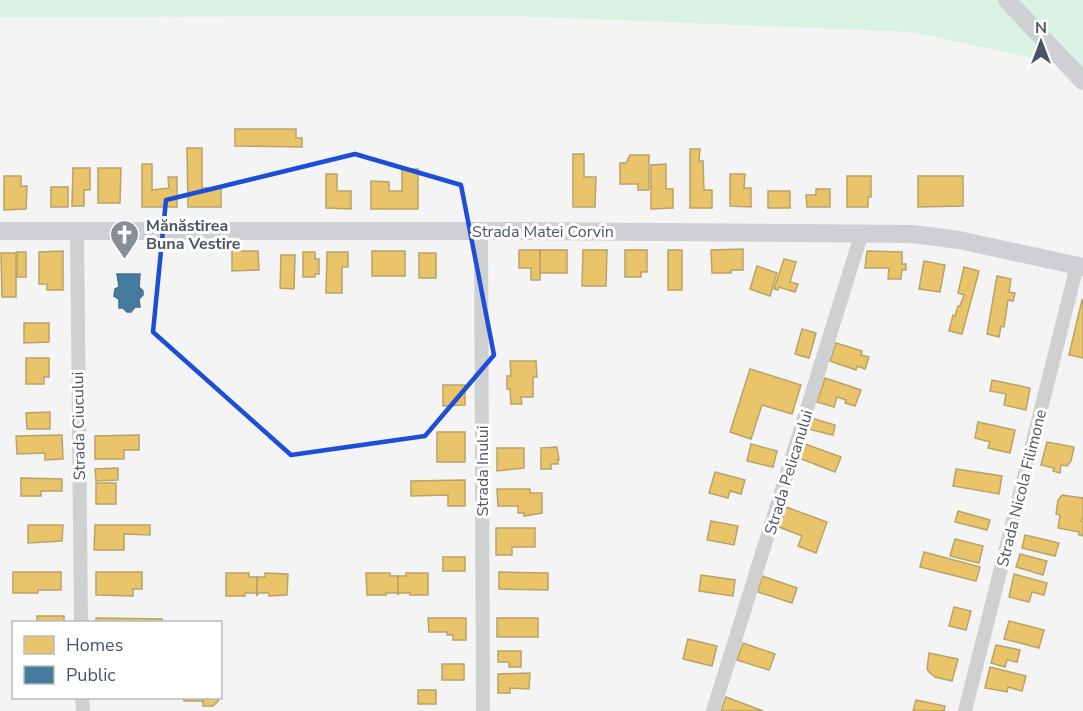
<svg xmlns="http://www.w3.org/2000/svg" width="1083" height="711" viewBox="0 0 1083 711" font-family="'Nunito Sans',sans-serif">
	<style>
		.green { fill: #d9f2e3 }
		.homes { fill: #e9c46a; stroke: #b9a367; stroke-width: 1.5 }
		.public { fill: #457b9d; stroke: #46708b; stroke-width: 1.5 }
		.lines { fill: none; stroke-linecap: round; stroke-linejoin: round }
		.street { stroke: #ced0d2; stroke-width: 14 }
		.secondary { stroke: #ced0d4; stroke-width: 18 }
		.marked { fill: none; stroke: #1d4ed8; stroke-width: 4.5; stroke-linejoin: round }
		.labels { text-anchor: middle; stroke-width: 6; stroke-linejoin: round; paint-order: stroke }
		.poi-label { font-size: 16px; font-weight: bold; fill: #4a5661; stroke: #fff; text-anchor: start }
		.street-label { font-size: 16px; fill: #4a5661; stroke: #fff }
	</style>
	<rect width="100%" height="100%" fill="#f4f4f4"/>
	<polygon class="green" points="0,0 1083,0 1083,69 912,32 514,16 0,17"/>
	<g class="homes">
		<polygon points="235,129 296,129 296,138 302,138 302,147 235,146"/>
		<polygon points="187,148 202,148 202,188 221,188 221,207 188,207"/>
		<polygon points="690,149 700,149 699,161 703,161 704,190 712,190 712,208 690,208"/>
		<polygon points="573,154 584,154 584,177 596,177 595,207 573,207"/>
		<polygon points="630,155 649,155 649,190 638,190 638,184 620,184 620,163 626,163"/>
		<polygon points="142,164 152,164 152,190 169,188 168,177 177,177 177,207 142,207"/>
		<polygon points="666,164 666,189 673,189 673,208 651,209 651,165"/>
		<polygon points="73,168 90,168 90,190 84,190 84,206 72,206"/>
		<polygon points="98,168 121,168 120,203 98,203"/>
		<polygon points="402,169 418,169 418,209 371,209 371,181 389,182 389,191 402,191"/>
		<polygon points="326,174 337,174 337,191 351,191 351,209 326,208"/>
		<polygon points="730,174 745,174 744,188 751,188 751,207 730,206"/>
		<polygon points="4,176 21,176 21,186 27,186 26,209 4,210"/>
		<polygon points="847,176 871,176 871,197 868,197 868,207 847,207"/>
		<polygon points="918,176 963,176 963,206 918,207"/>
		<rect x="51" y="187" width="17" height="20"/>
		<polygon points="816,189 830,189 830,207 807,207 806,195 816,195"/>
		<rect x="768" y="191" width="22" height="17"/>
		<polygon points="743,249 743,270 731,270 731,273 712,273 711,250"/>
		<polygon points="519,250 540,250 540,280 531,280 531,268 519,268"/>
		<rect x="540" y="250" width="27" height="23"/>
		<polygon points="583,250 607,250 606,286 582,286"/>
		<polygon points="625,250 647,250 647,272 641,272 641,277 625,277"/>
		<rect x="668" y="250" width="14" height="40"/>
		<polygon points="63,251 63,290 47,290 47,284 39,284 39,252"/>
		<polygon points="232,251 258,251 259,270 232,271"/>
		<rect x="372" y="251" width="33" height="25"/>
		<polygon points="867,251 902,252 902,264 906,264 906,270 902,270 901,279 888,279 889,268 865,268"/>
		<rect x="17" y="252" width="9" height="25"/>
		<polygon points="303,252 315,252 315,259 319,259 319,274 315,274 315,277 303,277"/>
		<polygon points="327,252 348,252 348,267 342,267 342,293 326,293"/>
		<polygon points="1,253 16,253 16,297 2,297"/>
		<rect x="419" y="253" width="17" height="25"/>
		<polygon points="281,255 295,255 294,289 280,288"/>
		<polygon points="784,259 796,262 790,282 798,284 795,292 779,287 778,290 774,289"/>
		<polygon points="924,261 945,265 940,292 919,289"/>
		<polygon points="757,266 777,273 770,296 750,289"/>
		<polygon points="964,267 979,271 962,334 949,331 953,315 955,316 958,306 960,306 964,295 958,293"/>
		<polygon points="997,276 1011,279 1009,292 1015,293 1013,301 1008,300 1004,327 1001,326 999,337 987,334"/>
		<polygon points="1082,300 1083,301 1083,358 1069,355"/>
		<polygon points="24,323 49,323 49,342 24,343"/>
		<polygon points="802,329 816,333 809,358 795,354"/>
		<polygon points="836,343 862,351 861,355 869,357 865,369 857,366 856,370 830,361"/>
		<polygon points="26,358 49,358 49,377 44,377 44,384 26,384"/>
		<polygon points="510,361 536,361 537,377 533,377 533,397 521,397 522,404 511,404 510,389 507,389 507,376 511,376"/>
		<polygon points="750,369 801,385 792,414 762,405 751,439 730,432"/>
		<polygon points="825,378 861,390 855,406 845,403 846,400 837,397 834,407 817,402"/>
		<polygon points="992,380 1030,388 1026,410 1004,405 1006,394 990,391"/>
		<polygon points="443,385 465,385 465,405 443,406"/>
		<polygon points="50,412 50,429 27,429 26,413"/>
		<polygon points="811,418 835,425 833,435 808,429"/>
		<polygon points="978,422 1015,430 1010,453 988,448 990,442 975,438"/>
		<rect x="437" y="432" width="28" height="30"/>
		<polygon points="62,435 63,459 45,460 45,453 17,454 16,436"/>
		<polygon points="139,435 139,450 124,450 124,459 95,459 95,436"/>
		<polygon points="1047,442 1074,447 1071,461 1067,466 1061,465 1060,473 1053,471 1054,468 1041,465"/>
		<polygon points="751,444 777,451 773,467 747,461"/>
		<polygon points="805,444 841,457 835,472 799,458"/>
		<polygon points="557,447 559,460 558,460 558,464 551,464 551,469 541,469 541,448"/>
		<polygon points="497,448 524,448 524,468 497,471"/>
		<polygon points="118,468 118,480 96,481 95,469"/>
		<polygon points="956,469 1002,476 999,494 953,486"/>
		<polygon points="715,472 745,480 741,494 730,491 728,498 709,493"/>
		<polygon points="21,478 62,479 62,491 41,491 41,496 21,496"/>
		<polygon points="465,480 465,506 448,506 448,495 411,496 411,481"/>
		<rect x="96" y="483" width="20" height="21"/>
		<polygon points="497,489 530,489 530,493 542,493 542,513 524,516 524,513 518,513 518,506 498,506"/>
		<polygon points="1062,495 1083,498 1083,518 1081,521 1083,522 1083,536 1079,535 1079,532 1058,528 1060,515 1056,514 1058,500"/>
		<polygon points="786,507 827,522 816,553 798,546 802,536 779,527"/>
		<polygon points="958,511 990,520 987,530 955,522"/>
		<polygon points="711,521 738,526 734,545 707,540"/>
		<polygon points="28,525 63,525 62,541 28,543"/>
		<polygon points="95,525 150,525 150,535 124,534 124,550 94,550"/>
		<polygon points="496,528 535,528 535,547 512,547 512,555 496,555"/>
		<polygon points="1025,535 1059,543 1055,556 1022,548"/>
		<polygon points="955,539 983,546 979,563 950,556"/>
		<polygon points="924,552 980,567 976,581 920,567"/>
		<polygon points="1020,554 1047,561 1043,575 1016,567"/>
		<rect x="443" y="557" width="22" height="14"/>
		<polygon points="13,572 61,572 61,590 38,590 38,593 13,593"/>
		<polygon points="96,572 142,572 142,589 133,589 133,596 96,595"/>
		<polygon points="499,572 548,573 548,590 499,589"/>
		<polygon points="226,573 249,573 249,577 257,577 257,596 256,593 245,593 245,596 226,596"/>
		<polygon points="265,573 288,574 287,595 269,596 269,593 258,593 257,596 257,577 265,577"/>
		<polygon points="366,573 390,573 390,576 398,576 398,595 397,593 386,593 386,595 367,595"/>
		<polygon points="406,573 428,573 428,595 410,595 410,593 398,593 398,595 398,576 406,576"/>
		<polygon points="1014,574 1047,583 1044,595 1032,592 1029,602 1009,597"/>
		<polygon points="701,575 735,580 733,596 699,591"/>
		<polygon points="762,576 797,588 792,603 758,592"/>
		<polygon points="954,607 971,611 966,630 949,626"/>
		<rect x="37" y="616" width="27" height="6"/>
		<polygon points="96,618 162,619 162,622 96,622"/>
		<polygon points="428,618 466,618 466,640 453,640 453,635 447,635 447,632 429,632"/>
		<rect x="497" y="618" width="41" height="19"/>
		<polygon points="1009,621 1044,630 1039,648 1004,639"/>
		<polygon points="688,639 717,646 712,666 683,659"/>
		<polygon points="743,643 775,654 769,670 737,660"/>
		<polygon points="996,645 1020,650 1017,662 1007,660 1005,667 991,663"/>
		<polygon points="498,651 521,651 521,667 509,667 509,662 498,662"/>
		<polygon points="929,653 958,659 952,681 935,677 929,672 927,669"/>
		<rect x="442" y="664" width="22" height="16"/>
		<polygon points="990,667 1026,676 1022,691 1008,687 1007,692 985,688"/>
		<polygon points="530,673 529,689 510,688 510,693 498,693 498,674"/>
		<rect x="418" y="690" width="18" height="14"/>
		<polygon points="726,697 763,711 721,711"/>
		<polygon points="184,698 219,698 219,700 213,706 203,706 203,701 184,701"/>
		<polygon points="916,700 945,706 944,711 913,711"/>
	</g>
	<polygon class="public" points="117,274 140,274 139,287 143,291 143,295 139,299 140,307 135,307 131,312 127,312 123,308 119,308 119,299 114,296 115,289 119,287"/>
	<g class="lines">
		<g class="street">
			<polyline points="77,230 81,622"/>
			<polyline points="481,231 483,711"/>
			<polyline points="82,698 83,711"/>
			<polyline points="713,711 862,232"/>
			<polyline points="965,711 1077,266"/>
		</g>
		<g class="secondary">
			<polyline points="1007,0 1083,81"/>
			<polyline points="0,231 517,231 913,234 959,240 1083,267"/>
		</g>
	</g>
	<path class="marked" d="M 355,154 L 461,185 L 494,355 L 425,436 L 291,455 L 153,332 L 166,200 Z"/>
	<defs>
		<symbol id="church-pin" viewBox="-11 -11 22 30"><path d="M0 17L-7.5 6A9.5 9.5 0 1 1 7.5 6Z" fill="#868d94" stroke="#fff"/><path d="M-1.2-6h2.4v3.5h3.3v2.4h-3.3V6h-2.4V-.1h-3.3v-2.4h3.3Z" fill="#fff"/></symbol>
	</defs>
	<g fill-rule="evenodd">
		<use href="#church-pin" x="108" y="218" width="33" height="45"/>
	</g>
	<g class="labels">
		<g class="poi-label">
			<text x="146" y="231">Mănăstirea<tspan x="146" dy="18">Buna Vestire</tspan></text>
		</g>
		<g class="street-label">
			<text x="543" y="237">Strada Matei Corvin</text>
			<text transform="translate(78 426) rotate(-91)" y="6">Strada Ciucului</text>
			<text transform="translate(482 471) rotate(-90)" y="6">Strada Inului</text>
			<text transform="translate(788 472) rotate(-73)" y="6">Strada Pelicanului</text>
			<text transform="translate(1021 488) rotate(-76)" y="6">Strada Nicola Filimone</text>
		</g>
	</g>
	<rect x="12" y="621" width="210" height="78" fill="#ffffff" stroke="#b7bbc0" stroke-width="1.5"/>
	<rect x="24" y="636" width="30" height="18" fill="#e9c46a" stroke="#b7bbc0" stroke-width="1.5"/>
	<text x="66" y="651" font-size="18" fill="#4a5661">Homes</text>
	<rect x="24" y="666" width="30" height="18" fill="#457b9d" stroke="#b7bbc0" stroke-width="1.5"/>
	<text x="66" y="681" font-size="18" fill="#4a5661">Public</text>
	<g transform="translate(1041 42)" stroke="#ffffff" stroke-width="4.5" paint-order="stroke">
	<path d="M0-4.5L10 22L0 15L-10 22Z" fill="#4a5661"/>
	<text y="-9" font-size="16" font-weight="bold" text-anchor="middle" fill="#4a5661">N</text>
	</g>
</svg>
